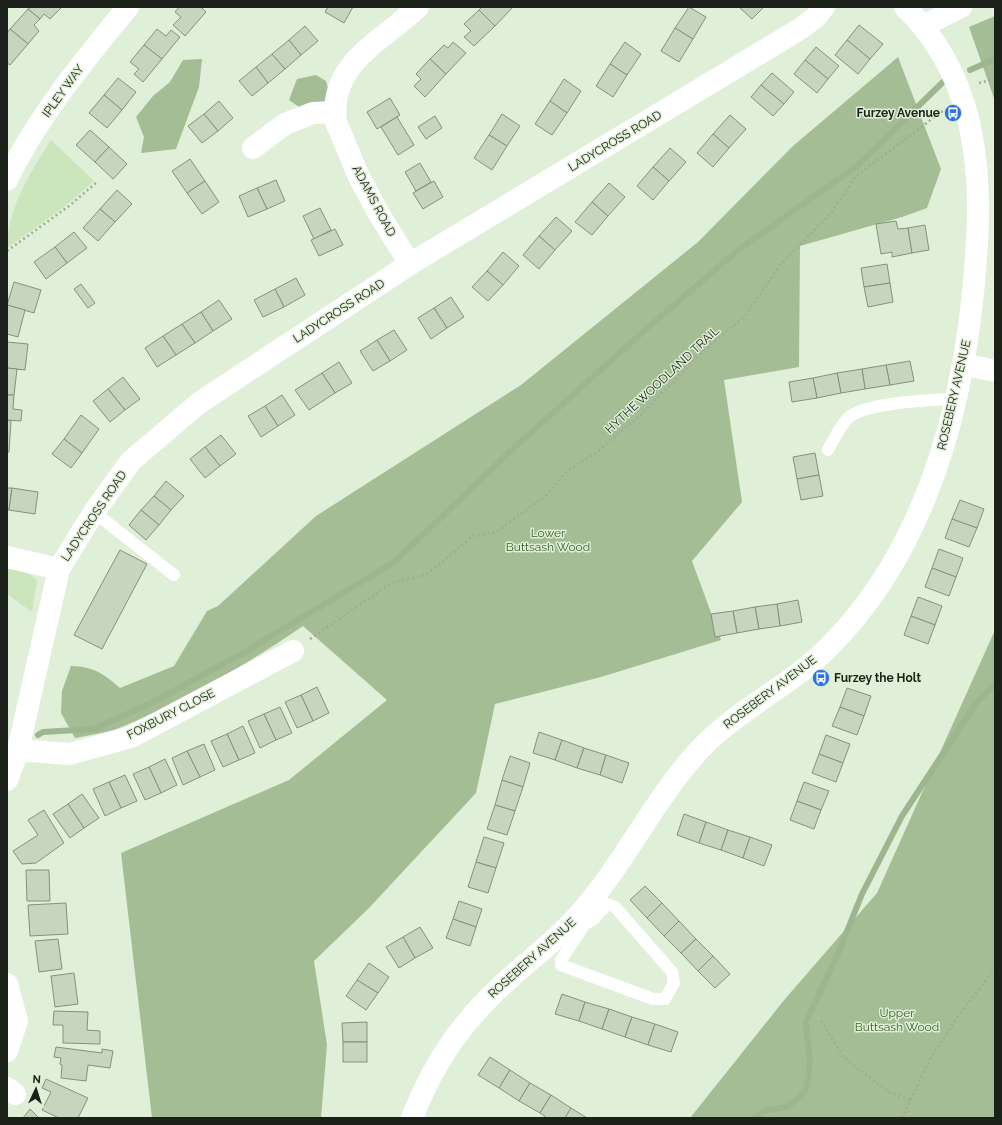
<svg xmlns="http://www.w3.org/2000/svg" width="1002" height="1125" viewBox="0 0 1002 1125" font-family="Raleway,sans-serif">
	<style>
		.green { fill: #cbe5bd }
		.forest { fill: #a4bd95 }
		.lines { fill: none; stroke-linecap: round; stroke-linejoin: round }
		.stream { stroke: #9db68f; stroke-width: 6 }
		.building { fill: #c6d5be; stroke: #84927c }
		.path { stroke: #a0ac99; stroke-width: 2.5; stroke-dasharray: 2 3; stroke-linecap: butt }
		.service { stroke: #fff; stroke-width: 12 }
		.minor { stroke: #fff; stroke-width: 22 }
		.labels { text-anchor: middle; stroke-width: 3; stroke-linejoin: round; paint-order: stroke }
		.street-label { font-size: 12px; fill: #1b2018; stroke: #e0efd7 }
		.poi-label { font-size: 12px; font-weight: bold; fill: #1b2018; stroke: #e0efd7; text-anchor: end }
		.park-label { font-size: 12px; fill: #3b5c24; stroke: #e0efd7 }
	</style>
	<rect width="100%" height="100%" fill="#e0efd7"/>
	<g class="green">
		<path d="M 51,140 L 94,181 L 64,207 L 7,248 C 7,210 31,171 51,140 Z"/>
		<polygon points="7,564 23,570 37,580 32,612 7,594"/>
	</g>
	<g class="forest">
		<polygon points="995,16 995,101 969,27"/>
		<path d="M 898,57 L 941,169 L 927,208 L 902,217 L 800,246 L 799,367 L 724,380 L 742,502 L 692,561 L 721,640 L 601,677 L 495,704 L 476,793 L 369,908 L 314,961 L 327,1045 L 321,1118 L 152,1118 L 121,853 L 289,780 L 387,700 L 303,626 C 246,665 184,702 119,728 C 106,733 89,735 75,738 L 61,713 L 62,691 L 71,666 C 94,667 103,673 120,688 L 174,666 L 207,611 L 218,606 L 316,516 L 521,385 L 698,242 L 793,146 Z"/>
		<polygon points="202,59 199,87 176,149 141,153 144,137 136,117 153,96 170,82 183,60"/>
		<polygon points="316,75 326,81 330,96 321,106 302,109 289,100 297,79"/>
		<polygon points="995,630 995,1118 690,1118 785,999 877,893"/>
	</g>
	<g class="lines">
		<g class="stream">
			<polyline points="970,70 995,59"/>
			<polyline points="38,735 43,732 94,729 153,702 245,652 393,563 515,447 644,331 737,251 858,165 943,82"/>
			<polyline points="755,1118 764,1111 786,1107 800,1097 807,1087 810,1063 806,1022 837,956 862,894 902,816 976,703 995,684"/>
		</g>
	</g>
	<g class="building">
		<polygon points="30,7 62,7 50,19 44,14 40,19 28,9"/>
		<polygon points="179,7 201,7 206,12 185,36 173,25 181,17 175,12"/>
		<polygon points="328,7 353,7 344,23 325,12"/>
		<polygon points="482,7 513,7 495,26 479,10"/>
		<polygon points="689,7 706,17 693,39 675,28"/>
		<polygon points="739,7 764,7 752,19"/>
		<polygon points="28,9 40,19 34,25 39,31 28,44 10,29"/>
		<polygon points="479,10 495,26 474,46 464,37 471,31 464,24"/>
		<polygon points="859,25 883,44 870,59 847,40"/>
		<polygon points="305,26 318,41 301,55 289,40"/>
		<polygon points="675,28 693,39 679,62 661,51"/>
		<polygon points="10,29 28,44 10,65 7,63 7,33"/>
		<polygon points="157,29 166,36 171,30 180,37 162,59 144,45"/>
		<polygon points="289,40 301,55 285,69 272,54"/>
		<polygon points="847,40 870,59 858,74 835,55"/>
		<polygon points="453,42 466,53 446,74 430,59 444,45 448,48"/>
		<polygon points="625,42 641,54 627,75 610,64"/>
		<polygon points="144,45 162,59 143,82 134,74 139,69 130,62"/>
		<polygon points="816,47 839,66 828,79 805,60"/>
		<polygon points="272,54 285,69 268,83 256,67"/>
		<polygon points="430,59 446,74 425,97 414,86 421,79 416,74"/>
		<polygon points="805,60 828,79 817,93 794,74"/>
		<polygon points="610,64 627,75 613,97 596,86"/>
		<polygon points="256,67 268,83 252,96 239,81"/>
		<polygon points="772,73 794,92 784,104 761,85"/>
		<polygon points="118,78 136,92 122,110 104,95"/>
		<polygon points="564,79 581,91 567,113 550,101"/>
		<polygon points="761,85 784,104 773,116 751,97"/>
		<polygon points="104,95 122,110 107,128 89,113"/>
		<polygon points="390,98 400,115 377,129 367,112"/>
		<polygon points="219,101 233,118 218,131 204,114"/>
		<polygon points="550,101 567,113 552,135 535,124"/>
		<polygon points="204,114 218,131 202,143 188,126"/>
		<polygon points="502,114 520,126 507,146 489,135"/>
		<polygon points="730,115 746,129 729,148 713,134"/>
		<polygon points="435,116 442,128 426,139 418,127"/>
		<polygon points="397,117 414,145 398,155 381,127"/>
		<polygon points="90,130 109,147 95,162 76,145"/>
		<polygon points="713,134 729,148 713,167 697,153"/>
		<polygon points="489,135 507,146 492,170 474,158"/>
		<polygon points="109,147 127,164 113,179 95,162"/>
		<polygon points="670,148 686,162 669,181 653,167"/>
		<polygon points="190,159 205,181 187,193 172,171"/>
		<polygon points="420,163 431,182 416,191 405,172"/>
		<polygon points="653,167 669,181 653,200 637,186"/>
		<polygon points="276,180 285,201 267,209 257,188"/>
		<polygon points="205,181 219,202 202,214 187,193"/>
		<polygon points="434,181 443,197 423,209 413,193"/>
		<polygon points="609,183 625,197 608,216 592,202"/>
		<polygon points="257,188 267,209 248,217 239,196"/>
		<polygon points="117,190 132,204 115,222 100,209"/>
		<polygon points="592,202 608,216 592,235 575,222"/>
		<polygon points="320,208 331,230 314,239 303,216"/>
		<polygon points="100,209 115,222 98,241 83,228"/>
		<polygon points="556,217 572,231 555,250 539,236"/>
		<polygon points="896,221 898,229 908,228 912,253 892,257 892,252 881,254 876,224"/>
		<polygon points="925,225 929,250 912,253 908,228"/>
		<polygon points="335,229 343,245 319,256 311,240"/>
		<polygon points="74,232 87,248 67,263 55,247"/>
		<polygon points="539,236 555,250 539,269 523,255"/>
		<polygon points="55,247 67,263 46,279 34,262"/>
		<polygon points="503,252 519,266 503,285 487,271"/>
		<polygon points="887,264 890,283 864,287 861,268"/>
		<polygon points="487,271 503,285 488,301 472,287"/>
		<polygon points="296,278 305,295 284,307 275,289"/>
		<polygon points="14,282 41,290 34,313 7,305"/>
		<polygon points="890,283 893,302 868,307 864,287"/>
		<polygon points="81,284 95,303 88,308 74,289"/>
		<polygon points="275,289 284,307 263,317 254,300"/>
		<polygon points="451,297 464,317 447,328 434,308"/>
		<polygon points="219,300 232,319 213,331 201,312"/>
		<polygon points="7,305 25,310 18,337 7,334"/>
		<polygon points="434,308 447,328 431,339 418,318"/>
		<polygon points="201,312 213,331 195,343 182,324"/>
		<polygon points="182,324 195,343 176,355 163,336"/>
		<polygon points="394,330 407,350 390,361 377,340"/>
		<polygon points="163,336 176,355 157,367 145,348"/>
		<polygon points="377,340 390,361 373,371 360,351"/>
		<polygon points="7,342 28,344 25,370 7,368"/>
		<polygon points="910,361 914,381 890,385 886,365"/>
		<polygon points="339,362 352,383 335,393 322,373"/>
		<polygon points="886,365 890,385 865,389 862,369"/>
		<polygon points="7,368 17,369 14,395 7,395"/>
		<polygon points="862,369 865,389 841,393 837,373"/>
		<polygon points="322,373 335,393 309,410 295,390"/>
		<polygon points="837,373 841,393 817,398 813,378"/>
		<polygon points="123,377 140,399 125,410 108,389"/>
		<polygon points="813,378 817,398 792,402 789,382"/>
		<polygon points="108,389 125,410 110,422 93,401"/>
		<polygon points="7,395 14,395 13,409 22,410 21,421 7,420"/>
		<polygon points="282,395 295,415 278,426 265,406"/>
		<polygon points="265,406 278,426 261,437 248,416"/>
		<polygon points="81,415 99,429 82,453 64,439"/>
		<polygon points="7,420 11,421 9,452 7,452"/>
		<polygon points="221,435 236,454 220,466 205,447"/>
		<polygon points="64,439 82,453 71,468 52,454"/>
		<polygon points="205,447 220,466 205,478 190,459"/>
		<polygon points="815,453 819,475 797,479 793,457"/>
		<polygon points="819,475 823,496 801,500 797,479"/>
		<polygon points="166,481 184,496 171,510 154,496"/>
		<polygon points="7,488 12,488 9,510 7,510"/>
		<polygon points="12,488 38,492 35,514 9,510"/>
		<polygon points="154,496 171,510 159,525 141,510"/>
		<polygon points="960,500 984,509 977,528 952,519"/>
		<polygon points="141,510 159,525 146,540 129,525"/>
		<polygon points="952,519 977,528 969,547 945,538"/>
		<polygon points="939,549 963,558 956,577 932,568"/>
		<polygon points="120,550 147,564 102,649 74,635"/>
		<polygon points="932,568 956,577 949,596 925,587"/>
		<polygon points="918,597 942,606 935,625 911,616"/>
		<polygon points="798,600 802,622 780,626 777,604"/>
		<polygon points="777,604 780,626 759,629 755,607"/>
		<polygon points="755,607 759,629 737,633 733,611"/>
		<polygon points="733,611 737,633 715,637 711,614"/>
		<polygon points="911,616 935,625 928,644 904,635"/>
		<polygon points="317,687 329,713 313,721 301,695"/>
		<polygon points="847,688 871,696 864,716 840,707"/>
		<polygon points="301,695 313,721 297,728 285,702"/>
		<polygon points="280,707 292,733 276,740 264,714"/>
		<polygon points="840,707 864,716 857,735 832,726"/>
		<polygon points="264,714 276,740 260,748 248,721"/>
		<polygon points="243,726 255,753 239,760 227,734"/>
		<polygon points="539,732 562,740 555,760 533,753"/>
		<polygon points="227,734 239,760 223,767 211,741"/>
		<polygon points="826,735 850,744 843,763 819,754"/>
		<polygon points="562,740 584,748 577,768 555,760"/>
		<polygon points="204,744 215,770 200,777 187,751"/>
		<polygon points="584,748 606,755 600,775 577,768"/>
		<polygon points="187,751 200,777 183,785 172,758"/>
		<polygon points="819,754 843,763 836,782 812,773"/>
		<polygon points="606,755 629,763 622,783 600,775"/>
		<polygon points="510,756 530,763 523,787 502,780"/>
		<polygon points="165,759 177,785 161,793 149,767"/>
		<polygon points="149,767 161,793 145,800 133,774"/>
		<polygon points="125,775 137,801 121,808 109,782"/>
		<polygon points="502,780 523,787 515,811 495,805"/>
		<polygon points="109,782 121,808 105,816 93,789"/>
		<polygon points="804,782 829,791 821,810 797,801"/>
		<polygon points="82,794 99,818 84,828 68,804"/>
		<polygon points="797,801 821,810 814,829 790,820"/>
		<polygon points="68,804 84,828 70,838 53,814"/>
		<polygon points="495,805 515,811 507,835 487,829"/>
		<polygon points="44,810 64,843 36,863 22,864 13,851 38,835 28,820"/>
		<polygon points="684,814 706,822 699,843 677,835"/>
		<polygon points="706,822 728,830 721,850 699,843"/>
		<polygon points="728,830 750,837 743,858 721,850"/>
		<polygon points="484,837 504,843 496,868 476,862"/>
		<polygon points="750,837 772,845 764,866 743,858"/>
		<polygon points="476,862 496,868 488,893 468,887"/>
		<polygon points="26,870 49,870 50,901 27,901"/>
		<polygon points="645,886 662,903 647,918 630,900"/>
		<polygon points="459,901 482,909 476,927 453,919"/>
		<polygon points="66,903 68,934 30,936 28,905"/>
		<polygon points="662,903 679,921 664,936 647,918"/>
		<polygon points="453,919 476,927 470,946 446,938"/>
		<polygon points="679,921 696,939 681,953 664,936"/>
		<polygon points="420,927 433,948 415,958 403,937"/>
		<polygon points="403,937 415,958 399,968 386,947"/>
		<polygon points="58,939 62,969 39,972 35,941"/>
		<polygon points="696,939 713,956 698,971 681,953"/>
		<polygon points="713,956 730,974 715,988 698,971"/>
		<polygon points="369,963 389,977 378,993 357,980"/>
		<polygon points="74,973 78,1004 55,1007 51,976"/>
		<polygon points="357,980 378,993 366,1010 346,996"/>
		<polygon points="562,994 585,1002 579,1021 555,1014"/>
		<polygon points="585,1002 609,1009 602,1029 579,1021"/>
		<polygon points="609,1009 632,1017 625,1037 602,1029"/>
		<polygon points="54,1011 88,1012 87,1030 100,1031 100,1044 63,1043 63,1025 53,1025"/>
		<polygon points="632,1017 655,1024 648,1045 625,1037"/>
		<polygon points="367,1022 367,1042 343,1042 342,1023"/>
		<polygon points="655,1024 678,1032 671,1052 648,1045"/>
		<rect x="343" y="1042" width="24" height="20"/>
		<polygon points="56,1047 102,1053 102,1049 113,1051 110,1068 88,1065 86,1081 61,1078 62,1065 60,1064 61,1058 54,1057"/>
		<polygon points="490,1057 510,1070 499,1088 478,1075"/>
		<polygon points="510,1070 530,1083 519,1101 499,1088"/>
		<polygon points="46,1079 88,1098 78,1118 59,1118 42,1110 51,1092 42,1088"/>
		<polygon points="530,1083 551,1095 540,1113 519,1101"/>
		<polygon points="551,1095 571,1108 565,1118 547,1118 540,1113"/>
		<polygon points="571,1108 587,1118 565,1118"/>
		<polygon points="30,1109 39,1118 23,1118"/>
	</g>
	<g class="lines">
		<g class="path">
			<polyline points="979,83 995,79"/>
			<polyline points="7,251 69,206 96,183"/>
			<polyline points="310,639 392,583 427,574 473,536 496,532 548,494 567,471 594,454 642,414 699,355 746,315 780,265 832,212 856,176 944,110"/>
			<polyline points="821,1021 844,1058 889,1092 910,1100"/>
			<polyline points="902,1118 930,1059 958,1016 995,969"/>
		</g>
		<g class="service">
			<path d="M 828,450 C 834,439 839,428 847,419 C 864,402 931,400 956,399"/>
			<polyline points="94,512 174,575"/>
			<polyline points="578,917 585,924 593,920 607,904 615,907 672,972 674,983 665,999 653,999 561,965 561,960 585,924"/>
		</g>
		<g class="minor">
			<polyline points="923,26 961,7"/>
			<polyline points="253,148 285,124 313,113 334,112"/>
			<path d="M 7,180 C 36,119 85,59 128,7"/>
			<path d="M 410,264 L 379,214 L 359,177 L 336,122 C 328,63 383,41 418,7"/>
			<polyline points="963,364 995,371"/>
			<polyline points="7,557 59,569"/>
			<polyline points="18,750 69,754 131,737 293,651"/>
			<polyline points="7,780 18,750 59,569 94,512 131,461 199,403 410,264 800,29 816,17 824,7"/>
			<polyline points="7,984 17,1021 7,1051"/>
			<polyline points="7,1088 15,1094"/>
			<path d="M 412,1118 C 435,1059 463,1020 511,977 C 532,958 555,941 575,919 C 624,866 653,799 702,747 C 740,708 790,686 828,648 C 934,542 969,387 977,242 C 982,156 970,70 905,7"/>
		</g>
	</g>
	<defs>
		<symbol id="bus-disc" viewBox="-11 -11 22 22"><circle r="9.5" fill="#2d73e0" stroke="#e0efd7"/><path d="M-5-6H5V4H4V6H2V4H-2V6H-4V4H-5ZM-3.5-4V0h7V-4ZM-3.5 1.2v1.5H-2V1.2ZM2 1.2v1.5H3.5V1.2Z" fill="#fff"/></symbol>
	</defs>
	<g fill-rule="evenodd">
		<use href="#bus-disc" x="943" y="103" width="20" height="20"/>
		<use href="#bus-disc" x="811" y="668" width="20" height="20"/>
	</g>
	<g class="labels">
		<g class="street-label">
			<text transform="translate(63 91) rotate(-54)" y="4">IPLEY WAY</text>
			<text transform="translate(615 141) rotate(-31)" y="4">LADYCROSS ROAD</text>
			<text transform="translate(374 201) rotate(62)" y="4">ADAMS ROAD</text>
			<text transform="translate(339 311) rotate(-33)" y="4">LADYCROSS ROAD</text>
			<text transform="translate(662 380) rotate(-43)" y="4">HYTHE WOODLAND TRAIL</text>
			<text transform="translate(954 395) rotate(-77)" y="4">ROSEBERY AVENUE</text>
			<text transform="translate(94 516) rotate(-56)" y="4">LADYCROSS ROAD</text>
			<text transform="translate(770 692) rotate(-37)" y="4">ROSEBERY AVENUE</text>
			<text transform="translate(171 714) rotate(-27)" y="4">FOXBURY CLOSE</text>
			<text transform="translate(532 958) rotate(-42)" y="4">ROSEBERY AVENUE</text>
		</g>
		<g class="poi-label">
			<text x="940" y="117">Furzey Avenue</text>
			<text x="834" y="682" text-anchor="start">Furzey the Holt</text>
		</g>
		<g class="park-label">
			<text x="548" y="537">Lower<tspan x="548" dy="14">Buttsash Wood</tspan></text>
			<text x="897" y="1017">Upper<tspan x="897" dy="14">Buttsash Wood</tspan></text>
		</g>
	</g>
	<rect width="1002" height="1125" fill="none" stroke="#1b2018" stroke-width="16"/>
	<g transform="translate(36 1089) rotate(4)" stroke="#e0efd7" stroke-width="3" paint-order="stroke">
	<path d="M0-3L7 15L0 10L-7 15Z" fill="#1b2018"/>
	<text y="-6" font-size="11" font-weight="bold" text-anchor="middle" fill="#1b2018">N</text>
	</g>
</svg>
